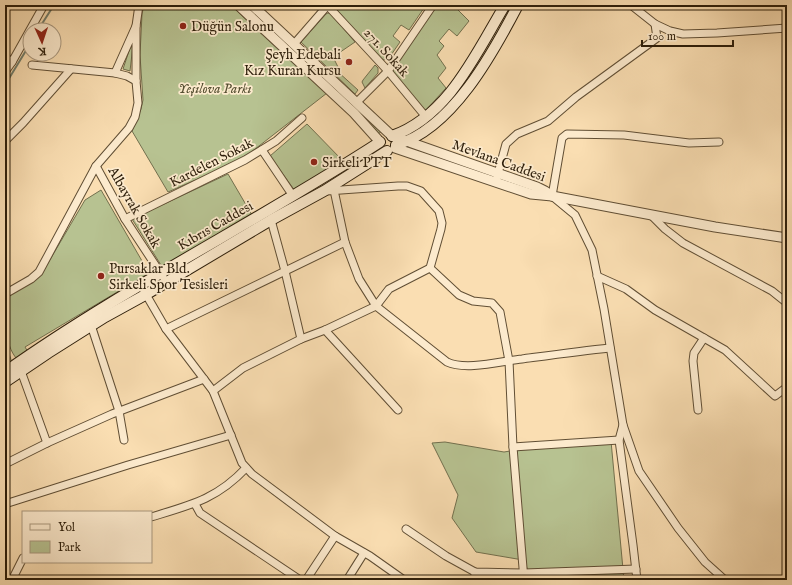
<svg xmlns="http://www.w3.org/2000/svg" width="792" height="585" viewBox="0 0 792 585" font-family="'IM FELL English',serif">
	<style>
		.green { fill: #b7c291; stroke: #72704e }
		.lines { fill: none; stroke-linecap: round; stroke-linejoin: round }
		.stream { stroke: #717d6b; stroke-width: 2 }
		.minor-casing { stroke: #604e34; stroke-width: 9 }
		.tertiary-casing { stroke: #604e34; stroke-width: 11 }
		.secondary-casing { stroke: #2d1e0a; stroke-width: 12 }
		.minor { stroke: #fceacd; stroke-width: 7 }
		.tertiary { stroke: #fceacd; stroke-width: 9 }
		.secondary { stroke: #fceacd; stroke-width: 10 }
		.poi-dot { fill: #8f2418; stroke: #fceacd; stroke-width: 1.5 }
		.labels { text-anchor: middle; stroke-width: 3.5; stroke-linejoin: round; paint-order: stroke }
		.poi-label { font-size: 14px; fill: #2d1e0a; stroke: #fceacd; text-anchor: start }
		.street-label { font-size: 14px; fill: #2d1e0a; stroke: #fceacd }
		.park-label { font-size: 14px; font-style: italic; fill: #564f32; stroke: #fceacd }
	</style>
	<rect width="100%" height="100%" fill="#fadeb2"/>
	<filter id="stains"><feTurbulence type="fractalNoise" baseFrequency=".005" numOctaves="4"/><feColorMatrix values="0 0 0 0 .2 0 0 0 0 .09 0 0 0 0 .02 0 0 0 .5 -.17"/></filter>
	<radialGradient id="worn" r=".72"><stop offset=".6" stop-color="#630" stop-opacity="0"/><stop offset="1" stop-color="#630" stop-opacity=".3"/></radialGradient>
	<g class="green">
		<polygon points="144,5 231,5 242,16 327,93 250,153 232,164 168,192 132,131 141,109 143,100 140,55 142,14"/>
		<polygon points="243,5 247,5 250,8 382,131 378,134"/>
		<polygon points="332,5 426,5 409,30 401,25 393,36 400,42 389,58 384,60 381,58"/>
		<polygon points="437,5 457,5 455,7 469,21 457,36 449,29 439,41 444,46 437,55 446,68 438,78 446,88 425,111 391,71"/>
		<polygon points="328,13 331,14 355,42 333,57 339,69 337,71 358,90 355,94 301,42 326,14"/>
		<polygon points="134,36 130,71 123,69"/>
		<polygon points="375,65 378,68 378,73 365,88 362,82 363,80"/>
		<polygon points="307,124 342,160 295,191 270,156"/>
		<polygon points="228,174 252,215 164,266 161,265 132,219"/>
		<path d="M 101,190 L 149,273 L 25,347 L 28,352 L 17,359 C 4,345 5,316 5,298 L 37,279 L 41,275 L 85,200 Z"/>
		<polygon points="5,340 12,363 5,367"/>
		<polygon points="611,441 624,580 533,580 523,560 476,552 452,518 458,495 432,443 445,442 504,452 553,444"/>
	</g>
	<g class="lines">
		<g class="stream">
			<polyline points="38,30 54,5"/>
			<polyline points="5,85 30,44"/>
		</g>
		<defs>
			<g id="minor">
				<polyline points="327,5 388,71 426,117"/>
				<polyline points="631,5 655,24 670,31 683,34 717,33 787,28"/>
				<polyline points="136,26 139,5"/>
				<polyline points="294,44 328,5"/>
				<polyline points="5,57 12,62"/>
				<polyline points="32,65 115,73 127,76 136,81"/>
				<polyline points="5,72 12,62 44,5"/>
				<polyline points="357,102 388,71 433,5"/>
				<polyline points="5,141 23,123 71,69"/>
				<polyline points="719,142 689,143 624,135 567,134 562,138 552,196 575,215 592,250 604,309 623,425 639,471 678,528 705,562 725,580"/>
				<polyline points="262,150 293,196"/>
				<polyline points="96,166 125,219 163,277"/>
				<polyline points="497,177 506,144 517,134 548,121 576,97 657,38 655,24"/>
				<path d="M 334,190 L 345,242 L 359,279 L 376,306 L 447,362 C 466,371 502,361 522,359 C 552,355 581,351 610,348"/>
				<polyline points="652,216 665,229 683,243 772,291 787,303"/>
				<polyline points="125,219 245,160 276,141 302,118"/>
				<polyline points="271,220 285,271 301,339"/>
				<polyline points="430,268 459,295 473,301 492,303 500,312 509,361 513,447 524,580"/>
				<polyline points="597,276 626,289 655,310 725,350 775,396 787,387"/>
				<polyline points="144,291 166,329 213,391 242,463 252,474 335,536 370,556 404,580"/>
				<polyline points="5,294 31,279 39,272 96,166 129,128 135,117 138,103 136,81 136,26 115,73"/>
				<polyline points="91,325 119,411 124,440"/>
				<polyline points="166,329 345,242"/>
				<polyline points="325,330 398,410"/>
				<polyline points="21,371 47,443"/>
				<polyline points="213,391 243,368 301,339 325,330 376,306 389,289 430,268 441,229 442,223 439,211 421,191 407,186 398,186 327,191"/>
				<polyline points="698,410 693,361 694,353 704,338"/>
				<polyline points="623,425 619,440 633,545 637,580"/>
				<polyline points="513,447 619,440"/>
				<polyline points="5,464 47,443 112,414 204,379"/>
				<polyline points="5,504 128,465 231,435"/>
				<polyline points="195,504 200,513 300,580"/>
				<path d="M 151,517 C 191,505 217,499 246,468"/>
				<polyline points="406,529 446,556 475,572 524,573 636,569"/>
				<polyline points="475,572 475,580"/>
				<polyline points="12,580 23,558"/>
				<polyline points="306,580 335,536"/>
				<polyline points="347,580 364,553"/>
			</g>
			<g id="tertiary">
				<polyline points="238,5 354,113 380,142"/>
				<polyline points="252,5 392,136 537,187 545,191 552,196 715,227 787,238"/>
				<polyline points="395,148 531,194 552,196"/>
			</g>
			<g id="secondary">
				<path d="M 392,136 C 449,116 476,53 505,5"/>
				<path d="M 396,145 C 452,129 493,53 518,5"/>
				<path d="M 5,372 C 125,287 257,222 380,142"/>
				<polyline points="5,382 48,353 105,317 145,295 271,220 324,191 387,151"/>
			</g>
		</defs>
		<use href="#minor" class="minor-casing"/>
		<use href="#tertiary" class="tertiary-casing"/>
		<use href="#secondary" class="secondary-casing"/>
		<use href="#minor" class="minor"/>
		<use href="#tertiary" class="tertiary"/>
		<use href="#secondary" class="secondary"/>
	</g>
	<g class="poi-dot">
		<circle cx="183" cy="26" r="4"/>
		<circle cx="349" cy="62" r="4"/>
		<circle cx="314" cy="162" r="4"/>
		<circle cx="101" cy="276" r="4"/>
	</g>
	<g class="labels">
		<g class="poi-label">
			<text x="191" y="31">Düğün Salonu</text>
			<text x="341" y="59" text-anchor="end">Şeyh Edebali<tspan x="341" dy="16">Kız Kuran Kursu</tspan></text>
			<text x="322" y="167">Sirkeli PTT</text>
			<text x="109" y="273">Pursaklar Bld.<tspan x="109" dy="16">Sirkeli Spor Tesisleri</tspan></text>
		</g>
		<g class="street-label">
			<text transform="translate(387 52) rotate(48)" y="5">271. Sokak</text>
			<text transform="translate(499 160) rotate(20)" y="5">Mevlana Caddesi</text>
			<text transform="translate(211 162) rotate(-27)" y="5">Kardelen Sokak</text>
			<text transform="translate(135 207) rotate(60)" y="5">Albayrak Sokak</text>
			<text transform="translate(215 225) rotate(-30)" y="5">Kıbrıs Caddesi</text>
		</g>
		<g class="park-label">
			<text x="215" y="93">Yeşilova Parkı</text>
		</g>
	</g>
	<rect width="792" height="585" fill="none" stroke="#fadeb2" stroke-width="20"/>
	<rect x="6" y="6" width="780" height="573" fill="none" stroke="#2d1e0a" stroke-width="2"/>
	<rect x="10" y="10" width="772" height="565" fill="none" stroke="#2d1e0a"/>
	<rect x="22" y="511" width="130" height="52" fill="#fceacd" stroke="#a9987f"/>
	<rect x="30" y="524" width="20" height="6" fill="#fceacd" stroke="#a9987f"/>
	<text x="58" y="531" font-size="12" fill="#2d1e0a">Yol</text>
	<rect x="30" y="541" width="20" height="12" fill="#b7c291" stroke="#a9987f"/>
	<text x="58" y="551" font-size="12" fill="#2d1e0a">Park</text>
	<g transform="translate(42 42) rotate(177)"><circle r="19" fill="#fceacd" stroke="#a9987f"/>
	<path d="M0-3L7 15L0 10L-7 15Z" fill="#8f2418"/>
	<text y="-6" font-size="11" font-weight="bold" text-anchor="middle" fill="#2d1e0a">K</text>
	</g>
	<path d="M642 40v6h91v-6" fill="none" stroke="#2d1e0a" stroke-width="2"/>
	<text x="648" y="40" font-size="12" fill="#2d1e0a" stroke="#fceacd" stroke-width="3" paint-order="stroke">100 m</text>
	<rect width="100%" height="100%" filter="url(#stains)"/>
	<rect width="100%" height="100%" fill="url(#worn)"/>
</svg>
